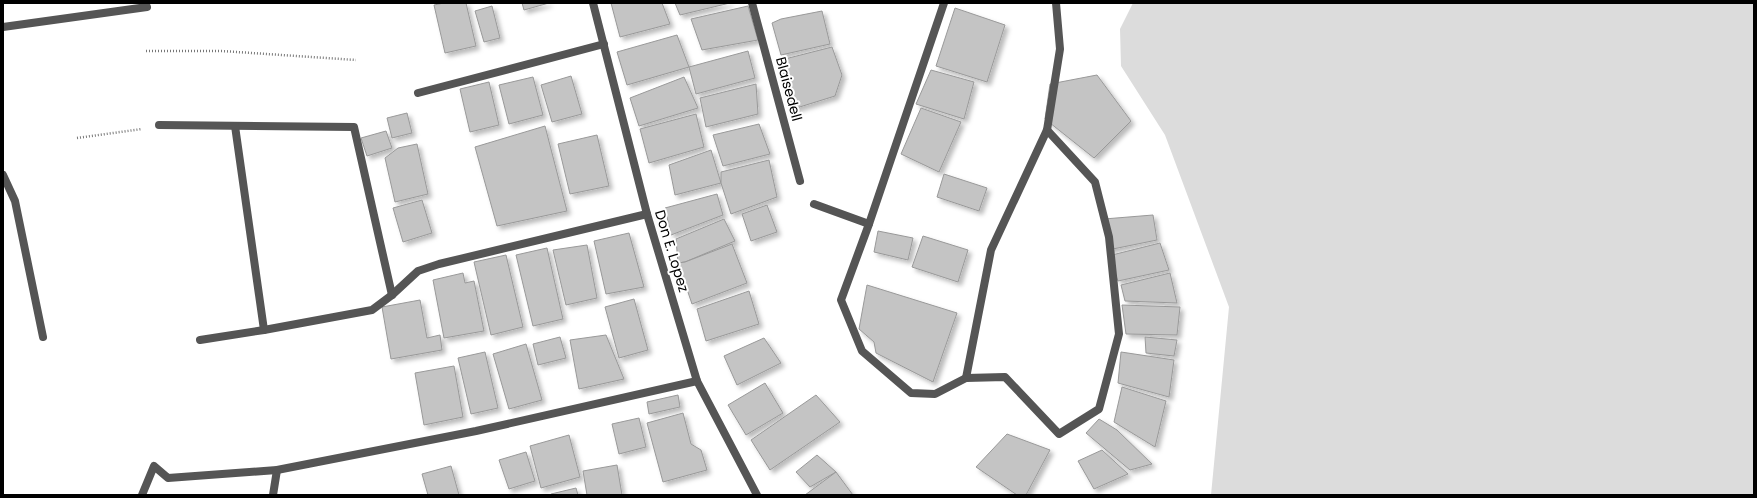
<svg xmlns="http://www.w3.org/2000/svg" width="1757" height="498" viewBox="0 0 1757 498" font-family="Poppins,sans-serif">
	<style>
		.green { fill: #dcdcdc }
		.building { fill: #c4c4c4; stroke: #999; filter: url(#shadow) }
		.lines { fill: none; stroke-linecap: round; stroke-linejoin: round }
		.path { stroke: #777; stroke-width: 2.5; stroke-dasharray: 1 2; stroke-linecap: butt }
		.street { stroke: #555; stroke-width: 8 }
		.labels { text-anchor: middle; stroke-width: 4; stroke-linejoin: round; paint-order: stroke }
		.street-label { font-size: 14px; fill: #000; stroke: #fff }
	</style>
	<defs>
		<filter id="shadow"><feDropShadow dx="3.5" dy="3.5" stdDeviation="2" flood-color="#0004"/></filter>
	</defs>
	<rect width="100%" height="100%" fill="#fff"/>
	<polygon class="green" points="1133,3 1754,3 1754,495 1211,495 1229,307 1165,135 1121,66 1120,29"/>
	<g class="building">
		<polygon points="444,3 466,3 476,46 445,53 434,5"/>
		<polygon points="522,3 549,3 524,10"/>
		<polygon points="611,3 662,3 670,24 620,37"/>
		<polygon points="675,3 730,3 680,15"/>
		<polygon points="492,6 500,38 484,42 475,11"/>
		<polygon points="748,6 758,40 702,50 691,19"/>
		<polygon points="955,8 1005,25 987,82 936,66"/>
		<polygon points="822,11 830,44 781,55 772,23 781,19"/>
		<polygon points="677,35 689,67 627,85 617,52"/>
		<polygon points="832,47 842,75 835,96 790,110 777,61"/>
		<polygon points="748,51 755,78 696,94 689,67"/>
		<polygon points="931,70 974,82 964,119 916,104"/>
		<polygon points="1097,75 1131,121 1094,158 1045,119 1050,84"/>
		<polygon points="571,76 582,114 552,122 541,85"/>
		<polygon points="533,77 543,115 509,124 499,85"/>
		<polygon points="684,77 698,108 639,126 630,98"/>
		<polygon points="489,82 499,125 470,132 460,89"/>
		<polygon points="756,84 758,114 706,127 700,98"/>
		<polygon points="921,108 961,122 939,172 901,154"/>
		<polygon points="407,113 412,133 392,138 387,118"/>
		<polygon points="696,114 704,147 649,163 640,129"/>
		<polygon points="759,124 770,154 723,166 713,135"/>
		<polygon points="545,126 567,211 497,226 475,147"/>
		<polygon points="386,131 392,148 367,156 361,138"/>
		<polygon points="597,135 609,186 570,194 558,144"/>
		<polygon points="417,144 428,194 395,202 385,158 398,148"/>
		<polygon points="711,150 721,183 675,195 669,165"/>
		<polygon points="769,160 777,197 731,214 721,183 721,172"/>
		<polygon points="944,174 987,188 979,211 937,197"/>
		<polygon points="717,194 723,215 671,235 665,208"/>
		<polygon points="422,200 432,233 403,242 393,208"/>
		<polygon points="767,205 777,232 751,241 742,214"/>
		<polygon points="1153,215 1157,240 1108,250 1104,219"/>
		<polygon points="724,219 735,241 685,262 678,263 676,239"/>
		<polygon points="878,231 913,238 908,260 874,252"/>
		<polygon points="629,233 644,287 606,294 594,241"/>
		<polygon points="923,236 968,250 958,282 912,267"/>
		<polygon points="1160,243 1169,270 1118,281 1108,256"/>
		<polygon points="732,244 747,283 692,304 678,263 685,262"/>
		<polygon points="587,245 597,298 566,305 553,250"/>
		<polygon points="547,248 563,319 533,326 516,255"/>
		<polygon points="506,255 523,327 491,335 474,262"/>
		<polygon points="463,273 465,283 474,281 484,331 444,338 433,280"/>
		<polygon points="1170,273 1177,303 1125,301 1121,285"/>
		<polygon points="867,285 957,313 933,382 876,353 874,342 859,329"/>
		<polygon points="749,291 759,324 706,341 697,309"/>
		<polygon points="634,299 648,350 619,358 605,307"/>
		<polygon points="420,300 427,338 440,335 442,350 391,359 382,307"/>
		<polygon points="1122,305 1180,307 1177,335 1126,334"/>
		<polygon points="606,335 624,379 579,389 570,340"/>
		<polygon points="560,337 566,358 538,365 533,344"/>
		<polygon points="1145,337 1177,340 1174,356 1146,353"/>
		<polygon points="764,338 781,363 737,385 724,356"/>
		<polygon points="526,344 542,400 509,409 493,354"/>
		<polygon points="485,352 498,408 471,414 458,358"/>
		<polygon points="1121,352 1174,360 1169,397 1118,383"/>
		<polygon points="454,366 463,417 424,425 415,373"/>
		<polygon points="765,383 783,413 746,435 728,405"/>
		<polygon points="1122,387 1166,401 1155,447 1114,422"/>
		<polygon points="678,395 680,407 649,414 647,402"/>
		<polygon points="816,395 840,422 770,470 751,440"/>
		<polygon points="683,413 691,444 701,450 707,470 663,482 647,423"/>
		<polygon points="639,418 646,447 619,454 612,424"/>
		<polygon points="1099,419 1117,430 1152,464 1130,470 1086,433"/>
		<polygon points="1007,434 1050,450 1026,495 1017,495 976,467"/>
		<polygon points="569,435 580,477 541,488 530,446"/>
		<polygon points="1102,450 1128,474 1094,489 1078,461"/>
		<polygon points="526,452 535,481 509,489 499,460"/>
		<polygon points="817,455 836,472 810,487 796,472"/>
		<polygon points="617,465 622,495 587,495 583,471"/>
		<polygon points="451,466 459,495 428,495 422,474"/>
		<polygon points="836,472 853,495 805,495"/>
		<polygon points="576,488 578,495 551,495 551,494"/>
	</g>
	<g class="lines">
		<g class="path">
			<polyline points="146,51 222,51 356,60"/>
			<polyline points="77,138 142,129"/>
		</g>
		<g class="street">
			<polyline points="593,3 647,214 697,381 757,495"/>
			<polyline points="752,3 800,181"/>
			<polyline points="944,3 869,224 841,300 862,351 911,393 935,394 966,378 1005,377 1059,434 1099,409 1119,334 1109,237 1095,182 1047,130"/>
			<polyline points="3,27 147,7"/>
			<polyline points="418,93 604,44"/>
			<polyline points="159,125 354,127 392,295"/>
			<polyline points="235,126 264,330"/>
			<polyline points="3,175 15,201 43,337"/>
			<polyline points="814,204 869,224"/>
			<polyline points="200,340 264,330 372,310 392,295 418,271 439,264 647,214"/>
			<polyline points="966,378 991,250 1047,130 1060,49 1056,3"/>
			<polyline points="142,495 154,466 168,478 277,470 476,431 697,381"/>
			<polyline points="273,495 277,470"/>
		</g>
	</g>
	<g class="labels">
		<g class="street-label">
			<text transform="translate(789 89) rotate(75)" y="5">Blaisedell</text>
			<text transform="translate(672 251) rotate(73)" y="5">Don E. Lopez</text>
		</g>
	</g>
	<rect width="1757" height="498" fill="none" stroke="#000000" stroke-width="8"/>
</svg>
